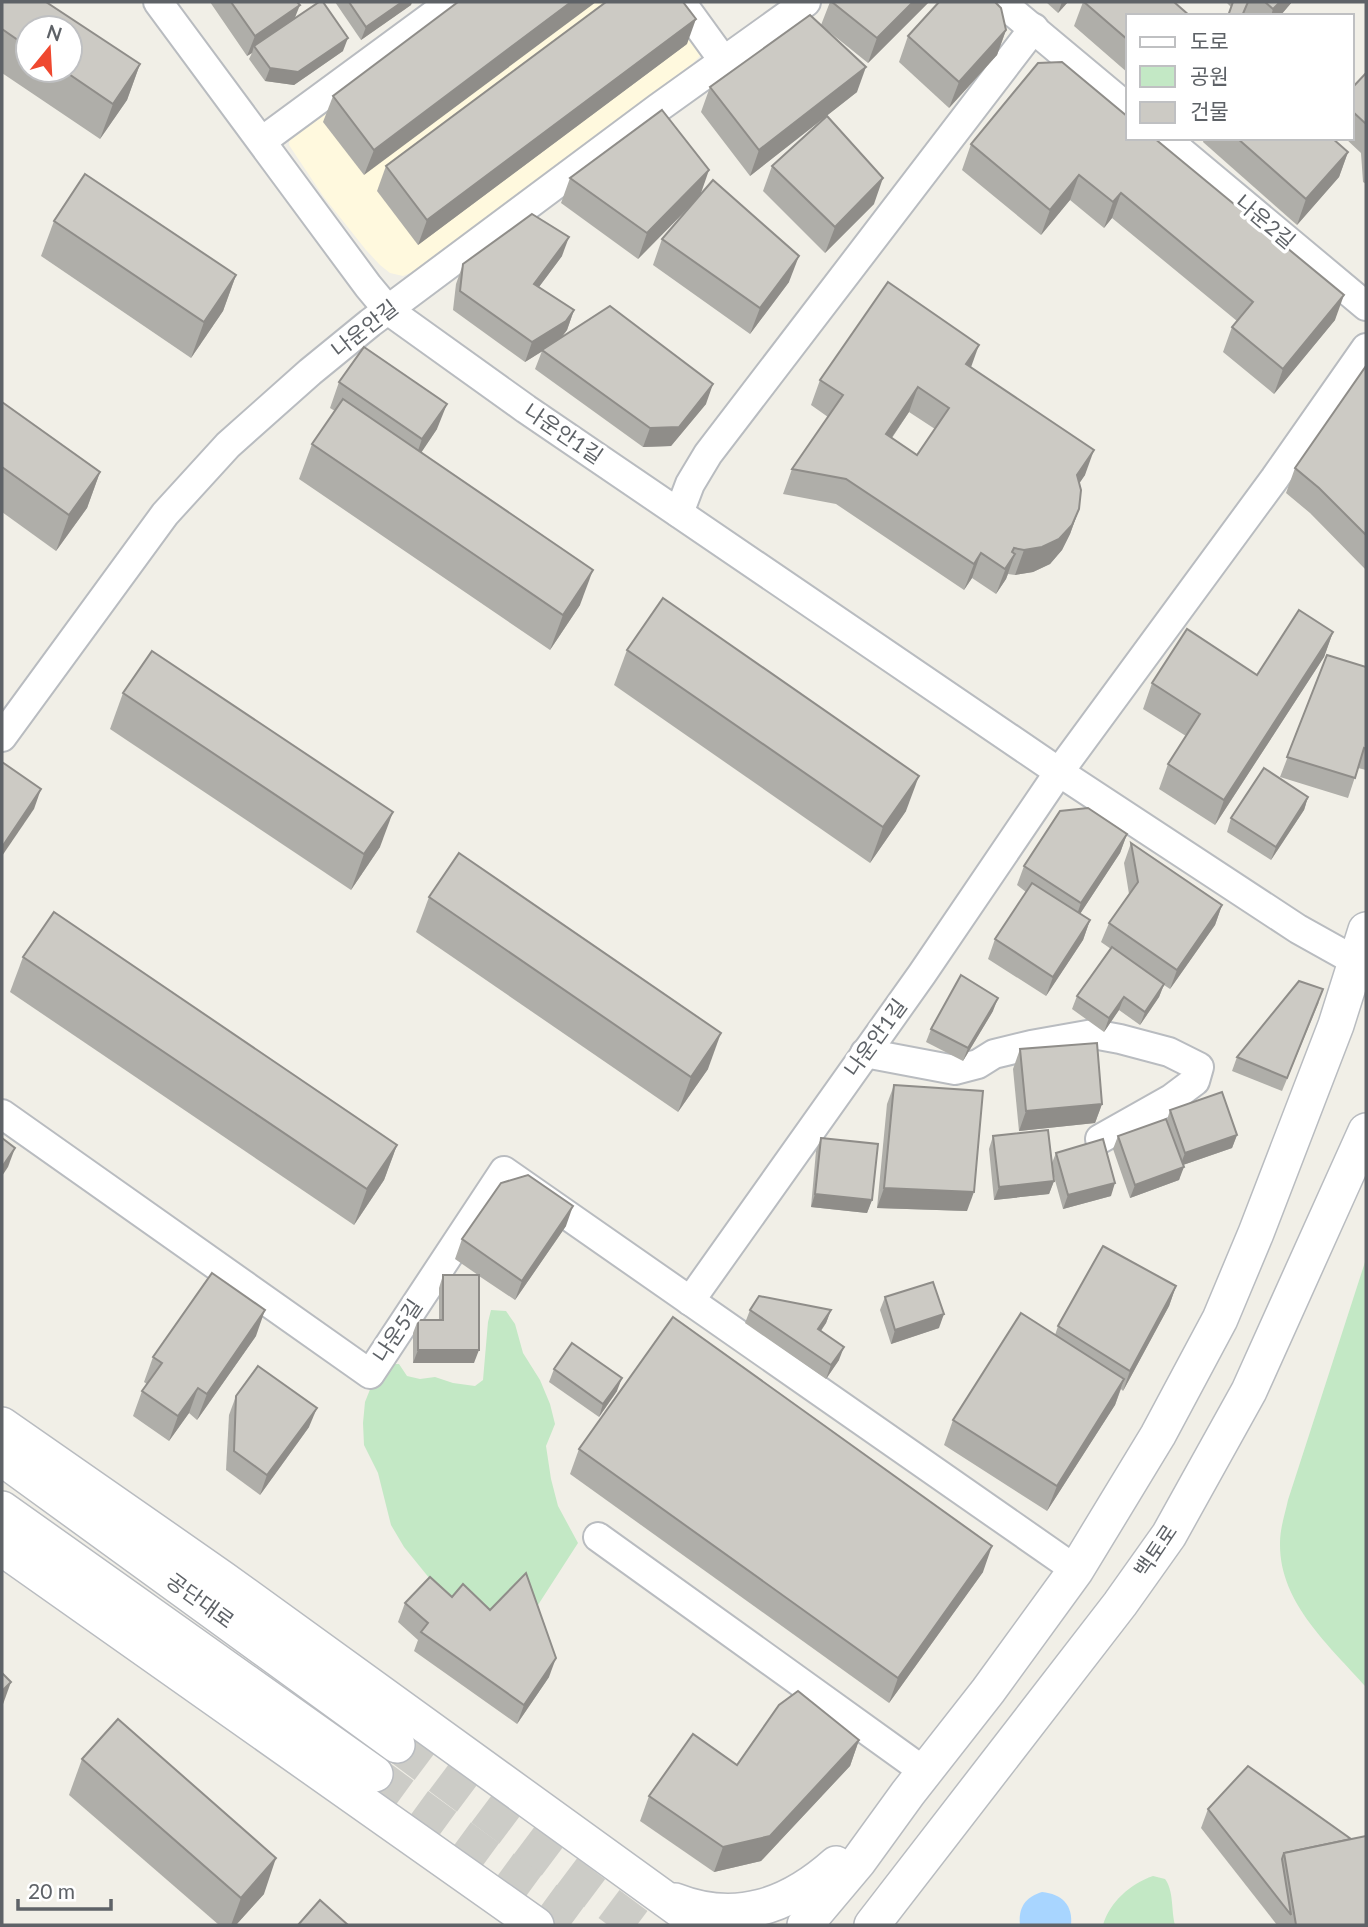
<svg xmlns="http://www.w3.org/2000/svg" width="1368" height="1927" viewBox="0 0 1368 1927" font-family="Lato,'Noto Sans KR',sans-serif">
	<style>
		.commercial { fill: #fff9de }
		.green { fill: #c3e8c5 }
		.water { fill: #a8d5ff }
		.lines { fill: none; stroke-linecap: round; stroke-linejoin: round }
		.tertiary-tunnel { stroke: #ccccc7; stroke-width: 35; stroke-dasharray: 35 18; stroke-linecap: butt }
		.minor-casing { stroke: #b9bcc0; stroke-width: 32 }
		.tertiary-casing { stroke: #b9bcc0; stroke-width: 38 }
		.minor { stroke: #fff; stroke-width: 28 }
		.tertiary { stroke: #fff; stroke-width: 35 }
		.wall { fill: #afaea9; fill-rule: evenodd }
		.shaded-wall { fill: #8f8d89 }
		.building { fill: #cccac4; stroke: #8f8d89; stroke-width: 2; fill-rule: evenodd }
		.labels { text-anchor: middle; stroke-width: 7; stroke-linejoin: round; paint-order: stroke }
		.street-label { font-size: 21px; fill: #5e6267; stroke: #fff }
	</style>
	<rect width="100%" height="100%" fill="#f1efe7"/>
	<polygon class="commercial" points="464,2 671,2 702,48 700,56 693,63 415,271 403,276 390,273 380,265 366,250 323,196 289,145 290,134"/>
	<g class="green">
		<path d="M 1366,1259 L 1366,1687 C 1330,1646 1279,1603 1280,1543 C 1280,1528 1285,1514 1288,1500 Z"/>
		<polygon points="491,1310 506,1311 515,1324 523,1353 540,1380 550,1404 555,1424 546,1446 551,1479 558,1506 578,1543 538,1605 532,1604 491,1615 453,1599 430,1579 404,1547 391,1525 378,1473 364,1445 363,1423 365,1402 371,1387 389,1364 399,1364 407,1376 420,1379 435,1377 453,1383 475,1386 483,1380 488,1322"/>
		<path d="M 1153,1876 L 1165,1879 C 1174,1891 1171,1910 1175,1925 L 1103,1925 C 1110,1902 1130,1884 1153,1876 Z"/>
	</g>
	<path class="water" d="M 1042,1892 C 1062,1894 1073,1905 1071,1925 L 1020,1925 C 1018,1908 1025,1897 1042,1892 Z"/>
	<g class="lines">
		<g class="tertiary-tunnel">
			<polyline points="397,1745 637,1925"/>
			<polyline points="375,1774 582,1925"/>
		</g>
		<defs>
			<g id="minor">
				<polyline points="158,2 368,286 388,310 526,409 1059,772 1298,929 1366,967"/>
				<polyline points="681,2 723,60"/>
				<polyline points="1001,2 1128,108"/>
				<polyline points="1165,138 1366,306"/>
				<polyline points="262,141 451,2"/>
				<polyline points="679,513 690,484 708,454 1034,28"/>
				<polyline points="2,737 165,514 228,445 310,372 370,323 658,108 806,2"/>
				<polyline points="865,1053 955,1070 978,1064 994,1054 1031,1045 1093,1034 1120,1039 1169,1052 1199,1067 1195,1081 1171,1099 1100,1139"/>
				<polyline points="2,1114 370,1374 504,1171 1076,1570"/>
				<polyline points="690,1301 922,974 1059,772 1275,478 1366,348"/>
				<polyline points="598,1537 925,1772"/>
			</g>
			<g id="tertiary">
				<polyline points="2,1425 223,1579 701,1925"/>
				<polyline points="2,1458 397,1745"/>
				<polyline points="2,1509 375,1774"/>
				<polyline points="2,1548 536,1925"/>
				<path d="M 675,1901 C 736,1925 789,1906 836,1864"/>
				<polyline points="805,1925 858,1862 908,1793 988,1691 1076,1570 1158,1435 1220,1319 1256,1233 1336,1025 1366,930"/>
				<polyline points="872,1925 1120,1604 1169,1535 1249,1391 1366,1131"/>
			</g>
		</defs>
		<use href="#minor" class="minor-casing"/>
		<use href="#tertiary" class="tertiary-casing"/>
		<use href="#minor" class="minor"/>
		<use href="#tertiary" class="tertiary"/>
	</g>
	<g class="wall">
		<path d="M 2,2 L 140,64 L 127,100 L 100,139 L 2,73 ZM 28,28 L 70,70 L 28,70 Z"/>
		<polygon points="210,2 297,2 295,18 343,51 294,85 265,81 249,59 252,53 247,56"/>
		<polygon points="335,2 412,2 411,5 361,40"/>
		<polygon points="458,2 364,175 323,122 333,96"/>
		<polygon points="830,2 929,2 868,63 822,26 857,92 750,176 701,112 710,87 821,25"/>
		<polygon points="1046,2 1068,2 1058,13"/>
		<polygon points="1083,2 1174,2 1128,16 1128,73 1074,26"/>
		<polygon points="1226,2 1292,2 1280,16 1228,16 1231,7"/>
		<polygon points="1006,30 997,55 949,108 899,62 908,36"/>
		<polygon points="687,44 418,245 377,191 386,166"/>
		<polygon points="1038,63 1335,320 1274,394 1223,352 1232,327 1237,321 1112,218 1104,228 1070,200 1041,235 962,170 971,144"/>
		<polygon points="1366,73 1366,184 1363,182 1361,153 1345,138 1352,138 1352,88"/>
		<polygon points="1204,138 1332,138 1348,152 1339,177 1297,225 1203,142"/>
		<polygon points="772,166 874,204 825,253 763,191"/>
		<polygon points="570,178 701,195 789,282 750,334 653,265 662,239 697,199 638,259 561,203"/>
		<polygon points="54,221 236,275 223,311 191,358 41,256"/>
		<polygon points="562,256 539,287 574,310 567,330 560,338 706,404 671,446 643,447 535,369 542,351 525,362 453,310 456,284 463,264"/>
		<polygon points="1366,366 1366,570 1310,513 1286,493 1295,468"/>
		<path d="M 971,367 L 1085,475 L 1079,483 L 1079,509 L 1070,534 L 1062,550 L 1050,564 L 1033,572 L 1015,575 L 1008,574 L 1006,579 L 996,594 L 972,578 L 964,590 L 836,504 L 783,494 L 792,469 L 828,417 L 811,405 L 820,380 ZM 909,412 L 935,429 L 917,455 L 892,438 Z"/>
		<polygon points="339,382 437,429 421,452 580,605 550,650 299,479 312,444 335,411 330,408"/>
		<polygon points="2,402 100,472 87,508 56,551 2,512"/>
		<polygon points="1333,632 1324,657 1215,825 1159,789 1168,764 1186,736 1143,709 1152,683 1257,675"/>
		<polygon points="627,650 906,811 870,863 614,685"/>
		<polygon points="1327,655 1366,667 1366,770 1358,768 1348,798 1280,777"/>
		<polygon points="123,693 380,847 351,890 110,729"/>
		<polygon points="1308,797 1304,810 1271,860 1227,832 1231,818"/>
		<polygon points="1127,834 1120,853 1080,914 1090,920 1083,940 1046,996 988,959 995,939 1026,892 1017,885 1024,866"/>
		<polygon points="1131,843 1222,905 1215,925 1170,989 1164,985 1159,997 1140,1025 1119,1010 1104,1032 1072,1009 1077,996 1111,949 1101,942 1109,923 1129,894 1124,863"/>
		<polygon points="429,897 708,1069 678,1112 416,932"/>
		<polygon points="23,957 397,1145 384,1180 354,1225 10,992"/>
		<polygon points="1319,1002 1282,1091 1232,1071 1237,1057"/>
		<polygon points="993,1011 963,1061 926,1042 931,1029"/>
		<polygon points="1020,1049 1102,1104 1095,1123 1019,1131 1013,1069"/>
		<polygon points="894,1085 967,1211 877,1208 887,1104"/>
		<polygon points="1170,1110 1237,1135 1232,1148 1183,1165 1179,1180 1130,1198 1113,1149 1118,1136 1167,1120"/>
		<polygon points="993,1136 1052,1163 1056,1153 1111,1196 1063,1209 1053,1173 1054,1181 1049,1194 994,1200 989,1149"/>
		<polygon points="821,1138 872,1200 867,1213 811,1207 816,1151"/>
		<polygon points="566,1226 515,1300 479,1276 474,1363 413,1363 413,1333 418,1320 439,1320 439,1288 443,1275 478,1275 455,1259 462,1239"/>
		<polygon points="1176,1286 1169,1306 1123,1391 1121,1389 1115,1405 1047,1511 944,1445 953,1420 1055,1335 1058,1326"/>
		<polygon points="885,1297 939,1328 891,1344 880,1310"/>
		<polygon points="750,1310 831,1310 826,1323 821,1331 839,1360 826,1379 745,1323"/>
		<polygon points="256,1336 197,1420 189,1413 169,1441 133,1416 142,1391 147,1384 144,1382 153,1357"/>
		<polygon points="554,1369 617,1391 599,1417 549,1382"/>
		<polygon points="236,1396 309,1427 260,1495 226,1470 229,1415"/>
		<polygon points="579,1449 983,1572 889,1703 570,1474"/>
		<polygon points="452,1597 549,1677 517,1724 414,1651 418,1640 398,1622 405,1603"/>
		<polygon points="859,1740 850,1766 761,1861 714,1872 640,1821 649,1796 737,1765"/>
		<polygon points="82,1759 264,1894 236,1925 219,1925 69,1795"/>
		<polygon points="1208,1809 1351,1839 1366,1925 1277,1925 1201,1828"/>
	</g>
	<g class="shaded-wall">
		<polygon points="402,2 412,2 411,5 361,40 366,27"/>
		<polygon points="571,2 596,2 364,175 374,150"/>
		<polygon points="913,2 929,2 868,63 877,38"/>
		<polygon points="1062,2 1068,2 1058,13"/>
		<polygon points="1280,2 1292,2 1280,16 1271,16 1273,9"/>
		<polygon points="300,5 292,25 254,46 252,53 247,56 255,36"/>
		<polygon points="696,19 687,44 418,245 427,220"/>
		<polygon points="1006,30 997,55 949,108 959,82"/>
		<polygon points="348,38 343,51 294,85 265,81 270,68"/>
		<polygon points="140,64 127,100 100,139 113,104"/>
		<polygon points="866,67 857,92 750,176 759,150"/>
		<polygon points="1348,152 1339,177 1297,225 1306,199"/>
		<polygon points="709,170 700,196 638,259 647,233"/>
		<polygon points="1079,175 1070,200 1041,235 1050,210"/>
		<polygon points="883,178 874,204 825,253 835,227"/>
		<polygon points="1121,193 1112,218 1104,228 1113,202"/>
		<polygon points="569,237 562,256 527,303 534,284"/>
		<polygon points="799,256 789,282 750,334 760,308"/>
		<polygon points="236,275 223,311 191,358 204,322"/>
		<polygon points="1344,295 1335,320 1274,394 1283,369"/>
		<polygon points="574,310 567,330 559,341 525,362 532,342"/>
		<polygon points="979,345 970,370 966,364"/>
		<polygon points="713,384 706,404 671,446 643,447 650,428"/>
		<polygon points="918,387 909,412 877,459 886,434"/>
		<polygon points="447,404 437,429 413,465 422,439"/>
		<polygon points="1094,450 1085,475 1068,500 1077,475"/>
		<polygon points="100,472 87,508 56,551 69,515"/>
		<polygon points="1079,509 1070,534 1062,550 1050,564 1033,572 1015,575 1024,550"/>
		<polygon points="1014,548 1008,564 1015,554 1006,579 996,594 1012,552"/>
		<polygon points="981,553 972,578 964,590 974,564"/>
		<polygon points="593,570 580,605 550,650 563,615"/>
		<polygon points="1333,632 1324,657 1215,825 1224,800"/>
		<polygon points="919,776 906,811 870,863 883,827"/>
		<polygon points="41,789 34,809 2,856 2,847"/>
		<polygon points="1308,797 1304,810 1271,860 1276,847"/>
		<polygon points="393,812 380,847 351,890 364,854"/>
		<polygon points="1127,834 1120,853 1074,923 1081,903"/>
		<polygon points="1222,905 1215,925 1170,989 1177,970"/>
		<polygon points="1090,920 1083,940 1046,996 1053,977"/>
		<polygon points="1164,984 1159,997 1140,1025 1145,1012"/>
		<polygon points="1124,997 1119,1010 1104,1032 1109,1018"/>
		<polygon points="998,998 993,1011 963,1061 968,1048"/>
		<polygon points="721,1033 708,1069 678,1112 691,1077"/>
		<polygon points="1102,1104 1095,1123 1019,1131 1026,1111"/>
		<polygon points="1237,1135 1232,1148 1180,1166 1185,1153"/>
		<polygon points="397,1145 384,1180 354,1225 367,1189"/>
		<polygon points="15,1148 8,1167 2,1176 2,1167"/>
		<polygon points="1184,1167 1179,1180 1130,1198 1135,1185"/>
		<polygon points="1054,1181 1049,1194 994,1200 999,1187"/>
		<polygon points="1115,1183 1111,1196 1063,1209 1068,1195"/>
		<polygon points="884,1188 974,1192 967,1211 877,1208"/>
		<polygon points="815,1194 872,1200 867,1213 811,1207"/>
		<polygon points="573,1206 566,1226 515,1300 522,1281"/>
		<polygon points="1176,1286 1169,1306 1123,1391 1130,1371"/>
		<polygon points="265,1310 256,1336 197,1420 207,1394"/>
		<polygon points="831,1310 826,1323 813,1342 818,1329"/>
		<polygon points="944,1314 939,1328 891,1344 895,1330"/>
		<polygon points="844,1347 839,1360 826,1379 831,1365"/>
		<polygon points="418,1350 479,1350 474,1363 413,1363"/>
		<polygon points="622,1378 617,1391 599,1417 603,1404"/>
		<polygon points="1124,1379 1115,1405 1047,1511 1057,1486"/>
		<polygon points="198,1388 189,1413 169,1441 178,1416"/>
		<polygon points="317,1408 309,1427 260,1495 267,1475"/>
		<polygon points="992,1546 983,1572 889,1703 898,1678"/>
		<polygon points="556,1658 549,1677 517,1724 524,1705"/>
		<polygon points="11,1682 2,1707 2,1691"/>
		<polygon points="859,1740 850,1766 761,1861 714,1872 723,1847"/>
		<polygon points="276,1858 264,1894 236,1925 231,1925 241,1898"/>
	</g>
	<g class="building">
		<polygon points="2,2 46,2 140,64 113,104 63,70 70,70 70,28 28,28 28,47 2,29"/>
		<polygon points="231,2 297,2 300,5 255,36"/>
		<polygon points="319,2 323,2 348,38 298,72 270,68 254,46"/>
		<polygon points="349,2 402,2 366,27"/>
		<polygon points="458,2 571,2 374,150 333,96"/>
		<polygon points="606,2 683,2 696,19 427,220 386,166"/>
		<polygon points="832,2 913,2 877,38"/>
		<polygon points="939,2 995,2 1001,8 1006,30 959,82 908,36"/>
		<polygon points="1084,2 1174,2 1190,16 1128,16 1128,40"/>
		<polygon points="1233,2 1248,2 1242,16 1228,16"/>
		<polygon points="1265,2 1280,2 1273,9"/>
		<polygon points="810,15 866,67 759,150 710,87"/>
		<polygon points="1062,62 1128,117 1128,138 1154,138 1344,295 1283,369 1232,327 1253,302 1121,193 1113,202 1079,175 1050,210 971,144 1038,63"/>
		<polygon points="1366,73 1366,124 1352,111 1352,88"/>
		<polygon points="662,110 709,170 647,233 570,178"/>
		<polygon points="827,116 883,178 835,227 772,166"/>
		<polygon points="1237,138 1332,138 1348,152 1306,199"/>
		<polygon points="85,174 236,275 204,322 54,221"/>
		<polygon points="713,180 799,256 760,308 662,239"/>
		<polygon points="532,214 569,237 534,284 574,310 566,321 532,342 460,291 463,264"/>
		<path d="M 888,282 L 979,345 L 966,364 L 1094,450 L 1077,475 L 1081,490 L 1079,509 L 1072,525 L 1059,539 L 1042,547 L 1024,550 L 1014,548 L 1012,552 L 1015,554 L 1005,569 L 981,553 L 974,564 L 846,479 L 792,469 L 843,395 L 820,380 ZM 918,387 L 949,408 L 917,455 L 886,434 Z"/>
		<polygon points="610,306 713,384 679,427 650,428 542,350"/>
		<polygon points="364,347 447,404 422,439 339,382"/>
		<polygon points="1366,366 1366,535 1319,488 1295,468"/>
		<polygon points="343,399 593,570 563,615 312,444"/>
		<polygon points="2,402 100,472 69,515 2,467"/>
		<polygon points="663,598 919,776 883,827 627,650"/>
		<polygon points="1299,610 1333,632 1224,800 1168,764 1200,714 1152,683 1187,629 1257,675"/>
		<polygon points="152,651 393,812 364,854 123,693"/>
		<polygon points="1327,655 1366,667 1366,749 1364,748 1355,778 1287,757"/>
		<polygon points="2,762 41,789 2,847"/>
		<polygon points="1264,768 1308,797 1276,847 1231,818"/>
		<polygon points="1088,808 1127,834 1081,903 1024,866 1060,811"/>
		<polygon points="1131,843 1222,905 1177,970 1109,923 1138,882"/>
		<polygon points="459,853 721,1033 691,1077 429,897"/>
		<polygon points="1032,883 1090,920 1053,977 995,939"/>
		<polygon points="54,912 397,1145 367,1189 23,957"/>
		<polygon points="1112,947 1164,984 1145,1012 1124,997 1109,1018 1077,996"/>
		<polygon points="961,975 998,998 968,1048 931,1029"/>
		<polygon points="1299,981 1323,989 1287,1078 1237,1057"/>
		<polygon points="1097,1043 1102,1104 1026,1111 1020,1049"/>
		<polygon points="894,1085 983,1091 974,1192 884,1188"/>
		<polygon points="1222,1092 1237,1135 1185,1153 1170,1110"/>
		<polygon points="1166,1119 1184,1167 1135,1185 1118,1136"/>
		<polygon points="1048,1130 1054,1181 999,1187 993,1136"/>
		<polygon points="2,1138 15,1148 2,1167"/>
		<polygon points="821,1138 878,1144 872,1200 815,1194"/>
		<polygon points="1103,1139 1115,1183 1068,1195 1056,1153"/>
		<polygon points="528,1175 573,1206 522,1281 462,1239 501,1183"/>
		<polygon points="1103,1246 1176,1286 1130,1371 1058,1326"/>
		<polygon points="212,1273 265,1310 207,1394 198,1388 178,1416 142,1391 162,1363 153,1357"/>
		<polygon points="443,1275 479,1275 479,1350 418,1350 418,1320 443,1320"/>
		<polygon points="933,1282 944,1314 895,1330 885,1297"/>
		<polygon points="759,1296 831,1310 818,1329 844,1347 831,1365 750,1310"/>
		<polygon points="1021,1313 1124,1379 1057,1486 953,1420"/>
		<polygon points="673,1317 992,1546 898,1678 579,1449"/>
		<polygon points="572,1343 622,1378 603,1404 554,1369"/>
		<polygon points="258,1366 317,1408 267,1475 234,1451 236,1396"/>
		<polygon points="526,1573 556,1658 524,1705 421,1632 428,1623 405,1603 430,1577 452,1597 463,1584 490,1610"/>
		<polygon points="2,1673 11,1682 2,1691"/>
		<polygon points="798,1691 859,1740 770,1836 723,1847 649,1796 693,1734 737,1765 779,1705"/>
		<polygon points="118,1719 276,1858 241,1898 82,1759"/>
		<polygon points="1248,1766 1351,1839 1284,1853 1282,1859 1291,1915 1208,1809"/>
		<polygon points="1366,1836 1366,1925 1296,1925 1284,1853"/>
		<polygon points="320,1900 348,1925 298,1925"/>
	</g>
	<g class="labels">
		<g class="street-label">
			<text transform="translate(1265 222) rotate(40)" y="7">나운2길</text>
			<text transform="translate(365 329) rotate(-38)" y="7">나운안길</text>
			<text transform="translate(563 434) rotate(34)" y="7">나운안1길</text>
			<text transform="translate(876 1038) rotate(-54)" y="7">나운안1길</text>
			<text transform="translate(398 1331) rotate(-56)" y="7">나운5길</text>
			<text transform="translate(1156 1551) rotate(-56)" y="7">백토로</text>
			<text transform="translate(200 1601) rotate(36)" y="7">공단대로</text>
		</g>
	</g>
	<rect width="1368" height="1927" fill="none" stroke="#5e6267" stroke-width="7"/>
	<rect x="1126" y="14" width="228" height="126" fill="#ffffff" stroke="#bfc0c2" stroke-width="2"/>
	<rect x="1140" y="37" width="35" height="10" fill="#ffffff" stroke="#bfc0c2" stroke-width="2"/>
	<text x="1190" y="49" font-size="21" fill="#5e6267">도로</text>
	<rect x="1140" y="66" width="35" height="21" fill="#c3e8c5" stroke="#bfc0c2" stroke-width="2"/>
	<text x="1190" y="84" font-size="21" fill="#5e6267">공원</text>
	<rect x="1140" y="102" width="35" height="21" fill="#cccac4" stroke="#bfc0c2" stroke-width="2"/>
	<text x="1190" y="119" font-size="21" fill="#5e6267">건물</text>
	<g transform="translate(49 49) rotate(18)"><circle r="33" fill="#ffffff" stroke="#bfc0c2" stroke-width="2"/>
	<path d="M0-5L12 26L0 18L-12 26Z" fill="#ef482f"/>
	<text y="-10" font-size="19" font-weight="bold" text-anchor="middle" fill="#5e6267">N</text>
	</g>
	<path d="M18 1899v10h93v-10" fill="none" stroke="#5e6267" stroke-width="3.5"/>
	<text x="28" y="1899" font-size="21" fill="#5e6267" stroke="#ffffff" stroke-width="5" paint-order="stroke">20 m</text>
</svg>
